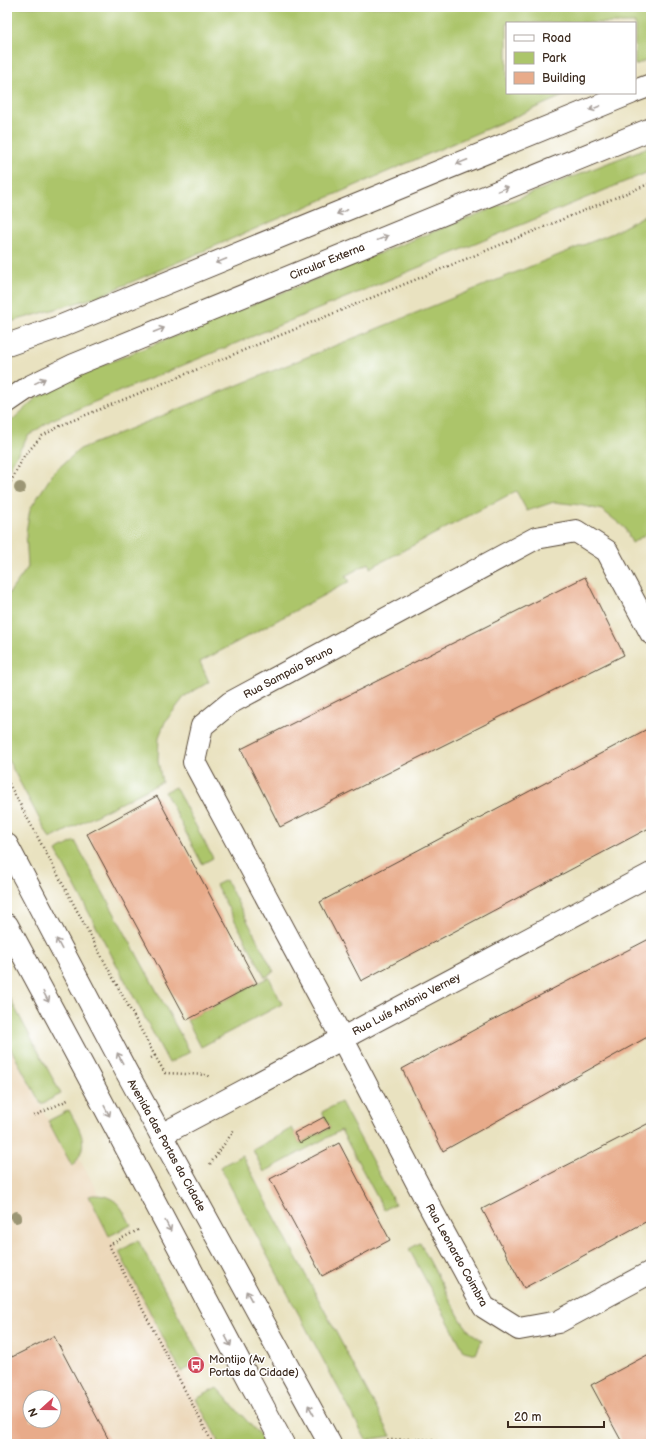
<svg xmlns="http://www.w3.org/2000/svg" width="658" height="1451" viewBox="0 0 658 1451" font-family="'Balsamiq Sans',sans-serif">
	<style>
		.built { fill: #ecd8ba; fill-rule: evenodd }
		.green { fill: #acc56b; stroke: #747844 }
		.building { fill: #e8ab8a; fill-rule: evenodd }
		.lines { fill: none; stroke-linecap: round; stroke-linejoin: round }
		.minor-casing { stroke: #554636; stroke-width: 24 }
		.tertiary-casing { stroke: #554636; stroke-width: 24 }
		.primary-casing { stroke: #554636; stroke-width: 24 }
		.path { stroke: #554636; stroke-width: 2.5; stroke-dasharray: 1 3; stroke-linecap: butt }
		.minor { stroke: #fff; stroke-width: 22 }
		.tertiary { stroke: #fff; stroke-width: 22 }
		.primary { stroke: #fff; stroke-width: 22 }
		.tree { fill: #9c9674 }
		.oneway { stroke: #a79f9a }
		.labels { text-anchor: middle; stroke-width: 3; stroke-linejoin: round; paint-order: stroke }
		.street-label { font-size: 11px; fill: #3b2a1e; stroke: #fff }
		.poi-label { font-size: 11px; fill: #3b2a1e; stroke: #fff; text-anchor: start }
	</style>
	<rect width="100%" height="100%" fill="#fff"/>
	<filter id="ink" filterUnits="userSpaceOnUse"><feTurbulence type="fractalNoise" baseFrequency=".025" numOctaves="2"/><feDisplacementMap in="SourceGraphic" scale="8" xChannelSelector="R" yChannelSelector="G"/><feConvolveMatrix kernelMatrix="1 2 1 2 8 2 1 2 1" color-interpolation-filters="sRGB"/></filter>
	<filter id="wash" filterUnits="userSpaceOnUse"><feTurbulence type="fractalNoise" baseFrequency=".012" numOctaves="4" result="noise"/><feDisplacementMap in="SourceGraphic" scale="16" xChannelSelector="R" yChannelSelector="G"/><feGaussianBlur stdDeviation="0.9" result="paint"/><feColorMatrix in="noise" values="0 0 0 0 0 0 0 0 0 0 0 0 0 0 0 0 0 1.4 0 .05"/><feComposite in="paint" operator="in"/></filter>
	<g filter="url(#wash)">
		<rect width="100%" height="100%" fill="#e9e2c0"/>
		<path class="built" d="M 7,1042 L 72,1166 L 79,1158 L 99,1195 L 89,1196 L 220,1444 L 7,1444 ZM 30,1397 L 54,1397 L 54,1421 L 30,1421 Z"/>
		<g class="green">
			<polygon points="7,7 651,7 651,58 635,65 635,23 507,23 507,93 570,93 97,297 7,323"/>
			<polygon points="651,146 651,171 51,420 28,436 7,472 7,425 36,398 71,378 430,233"/>
			<polygon points="651,212 651,531 632,543 625,528 602,510 580,505 554,502 527,511 516,491 370,568 369,563 345,576 350,581 200,662 209,682 185,696 165,722 159,737 158,761 162,782 50,839 7,758 7,596 28,567 26,532 30,509 54,472 80,449 613,233"/>
			<polygon points="175,787 213,858 202,864 165,792"/>
			<polygon points="75,841 190,1052 169,1063 56,851"/>
			<polygon points="226,880 274,972 265,977 216,885"/>
			<polygon points="269,977 282,1004 201,1047 187,1020"/>
			<polygon points="7,993 61,1094 41,1104 7,1042"/>
			<polygon points="341,1102 395,1204 384,1210 341,1130 264,1172 253,1150 292,1128 300,1143 330,1128 322,1112"/>
			<path d="M 69,1110 C 81,1133 91,1144 72,1166 L 48,1121 Z"/>
			<polygon points="242,1155 391,1436 366,1440 220,1167"/>
			<path d="M 93,1195 C 116,1195 121,1206 131,1225 L 109,1236 L 89,1196 Z"/>
			<polygon points="138,1240 203,1361 181,1372 119,1252"/>
			<polygon points="420,1243 461,1320 470,1332 482,1340 476,1354 464,1351 409,1249"/>
			<polygon points="217,1388 267,1443 267,1444 220,1444 196,1399"/>
		</g>
		<g id="blocks">
			<g class="building">
				<polygon points="585,577 624,655 280,827 241,749"/>
				<polygon points="651,727 651,827 361,981 320,902"/>
				<polygon points="157,796 257,983 187,1020 87,834"/>
				<polygon points="651,938 651,1035 443,1151 402,1069 485,1024"/>
				<polygon points="324,1117 330,1127 300,1143 294,1133"/>
				<polygon points="651,1122 651,1219 524,1288 482,1209"/>
				<polygon points="339,1143 390,1240 322,1276 270,1179"/>
				<path d="M 54,1336 L 111,1444 L 7,1444 L 7,1347 L 12,1357 ZM 30,1397 L 54,1397 L 54,1421 L 30,1421 Z"/>
				<polygon points="651,1353 651,1440 644,1444 623,1444 591,1385"/>
			</g>
		</g>
	</g>
	<g filter="url(#ink)">
		<use href="#blocks" fill-opacity="0" stroke="#554636" stroke-width="1"/>
		<g class="lines">
			<defs>
				<g id="minor">
					<polyline points="651,633 607,551 576,531 536,538 230,703 202,726 194,762 342,1038 424,1196 484,1307 519,1329 558,1322 651,1272"/>
					<polyline points="161,1135 651,874"/>
				</g>
				<g id="tertiary">
					<polyline points="7,845 126,1071 330,1444"/>
					<polyline points="7,925 94,1087 283,1444"/>
				</g>
				<g id="primary">
					<polyline points="635,91 651,85"/>
					<polyline points="7,345 59,327 631,93"/>
					<polyline points="7,402 29,387 74,365 651,129"/>
				</g>
			</defs>
			<use href="#minor" class="minor-casing"/>
			<use href="#tertiary" class="tertiary-casing"/>
			<use href="#primary" class="primary-casing"/>
			<g class="path">
				<polyline points="7,489 24,456 42,436 64,424 651,183"/>
				<polyline points="7,780 155,1056"/>
				<polyline points="151,1058 155,1056 165,1073 208,1075 210,1078"/>
				<polyline points="34,1116 70,1099"/>
				<polyline points="210,1164 235,1129"/>
				<polyline points="138,1230 109,1245 213,1444"/>
				<path d="M 364,1444 C 385,1439 427,1436 447,1444"/>
			</g>
			<use href="#minor" class="minor"/>
			<use href="#tertiary" class="tertiary"/>
			<use href="#primary" class="primary"/>
		</g>
		<g class="tree">
			<circle cx="20" cy="488" r="6"/>
			<circle cx="16" cy="1217" r="6"/>
		</g>
		<defs><path id="oneway-shaft" d="M-6 0H5M1.5-3L5.5 0L1.5 3" fill="none" stroke-width="1.6" stroke-linecap="round" stroke-linejoin="round"/></defs>
		<g class="oneway">
			<use href="#oneway-shaft" transform="translate(595 108) rotate(158)"/>
			<use href="#oneway-shaft" transform="translate(462 162) rotate(158)"/>
			<use href="#oneway-shaft" transform="translate(503 189) rotate(-22)"/>
			<use href="#oneway-shaft" transform="translate(342 212) rotate(158)"/>
			<use href="#oneway-shaft" transform="translate(383 238) rotate(-22)"/>
			<use href="#oneway-shaft" transform="translate(221 261) rotate(158)"/>
			<use href="#oneway-shaft" transform="translate(159 330) rotate(-22)"/>
			<use href="#oneway-shaft" transform="translate(40 381) rotate(-26)"/>
			<use href="#oneway-shaft" transform="translate(59 944) rotate(-118)"/>
			<use href="#oneway-shaft" transform="translate(46 997) rotate(62)"/>
			<use href="#oneway-shaft" transform="translate(120 1058) rotate(-118)"/>
			<use href="#oneway-shaft" transform="translate(107 1111) rotate(62)"/>
			<use href="#oneway-shaft" transform="translate(168 1226) rotate(62)"/>
			<use href="#oneway-shaft" transform="translate(249 1296) rotate(-119)"/>
			<use href="#oneway-shaft" transform="translate(228 1341) rotate(62)"/>
			<use href="#oneway-shaft" transform="translate(311 1410) rotate(-119)"/>
		</g>
	</g>
	<defs>
		<symbol id="bus-disc" viewBox="-11 -11 22 22"><circle r="9.5" fill="#d1495b" stroke="#fff"/><path d="M-5-6H5V4H4V6H2V4H-2V6H-4V4H-5ZM-3.5-4V0h7V-4ZM-3.5 1.2v1.5H-2V1.2ZM2 1.2v1.5H3.5V1.2Z" fill="#fff"/></symbol>
	</defs>
	<g fill-rule="evenodd">
		<use href="#bus-disc" x="186" y="1355" width="20" height="20"/>
	</g>
	<g class="labels">
		<g class="street-label">
			<text transform="translate(327 261) rotate(-22)" y="4">Circular Externa</text>
			<text transform="translate(288 672) rotate(-28)" y="4">Rua Sampaio Bruno</text>
			<text transform="translate(406 1004) rotate(-28)" y="4">Rua Luís António Verney</text>
			<text transform="translate(167 1145) rotate(61)" y="4">Avenida das Portas da Cidade</text>
			<text transform="translate(457 1255) rotate(61)" y="4">Rua Leonardo Coimbra</text>
		</g>
		<g class="poi-label">
			<text x="209" y="1363">Montijo (Av<tspan x="209" dy="13">Portas da Cidade)</tspan></text>
		</g>
	</g>
	<rect width="658" height="1451" fill="none" stroke="#fff" stroke-width="24"/>
	<rect x="506" y="22" width="130" height="72" fill="#ffffff" stroke="#b1aaa5"/>
	<rect x="514" y="35" width="20" height="6" fill="#ffffff" stroke="#b1aaa5"/>
	<text x="542" y="42" font-size="12" fill="#3b2a1e">Road</text>
	<rect x="514" y="52" width="20" height="12" fill="#acc56b" stroke="#b1aaa5"/>
	<text x="542" y="62" font-size="12" fill="#3b2a1e">Park</text>
	<rect x="514" y="72" width="20" height="12" fill="#e8ab8a" stroke="#b1aaa5"/>
	<text x="542" y="82" font-size="12" fill="#3b2a1e">Building</text>
	<g transform="translate(42 1409) rotate(249)"><circle r="19" fill="#ffffff" stroke="#b1aaa5"/>
	<path d="M0-3L7 15L0 10L-7 15Z" fill="#d1495b"/>
	<text y="-6" font-size="11" font-weight="bold" text-anchor="middle" fill="#3b2a1e">N</text>
	</g>
	<path d="M508 1421v6h96v-6" fill="none" stroke="#3b2a1e" stroke-width="2"/>
	<text x="514" y="1421" font-size="12" fill="#3b2a1e" stroke="#ffffff" stroke-width="3" paint-order="stroke">20 m</text>
</svg>
